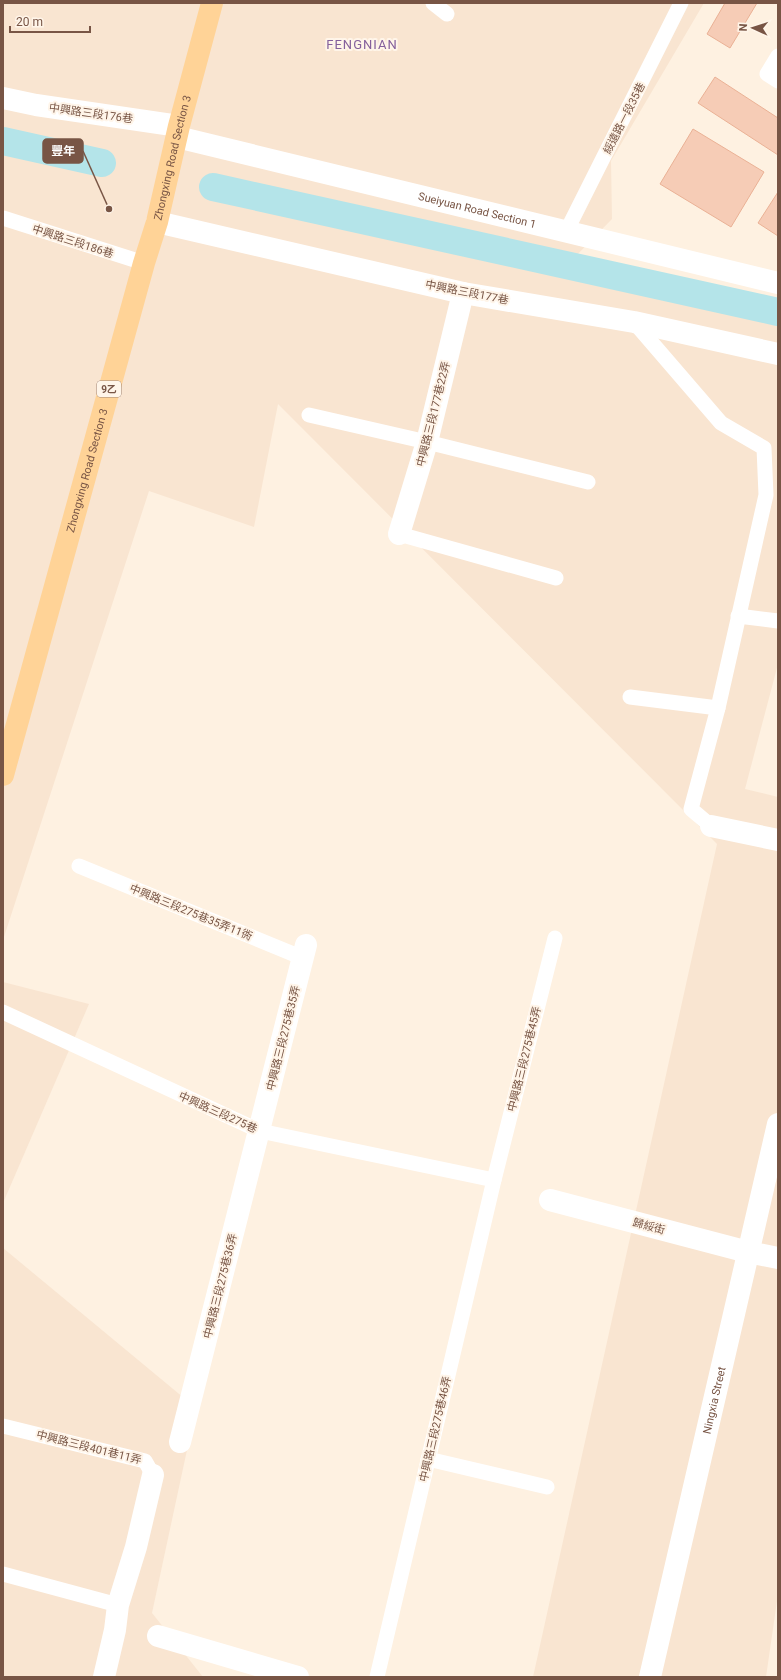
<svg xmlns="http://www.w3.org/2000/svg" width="781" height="1680" viewBox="0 0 781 1680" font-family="Roboto,'Noto Sans TC',sans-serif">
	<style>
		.residential { fill: #f9e5d1 }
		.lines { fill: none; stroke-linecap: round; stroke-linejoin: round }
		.canal { stroke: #b4e4e9; stroke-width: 28 }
		.building { fill: #f6ccb6; stroke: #eab195 }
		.lane { stroke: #fff; stroke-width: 15 }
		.street { stroke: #fff; stroke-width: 22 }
		.secondary { stroke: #fff; stroke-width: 22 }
		.primary { stroke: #ffd397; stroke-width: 22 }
		.labels { text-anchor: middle; stroke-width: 4; stroke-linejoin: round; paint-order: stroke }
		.shield { fill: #fff5e9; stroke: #a08576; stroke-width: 1 }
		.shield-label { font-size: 10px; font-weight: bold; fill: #785545 }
		.street-label { font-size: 11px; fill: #785545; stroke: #fff5e9 }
		.quarter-label { font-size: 13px; letter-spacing: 1px; fill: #85609c; stroke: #fff5e9 }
		.leader { fill: none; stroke: #785545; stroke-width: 1.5 }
		.callout-dot { fill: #785545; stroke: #fff5e9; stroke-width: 1.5 }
		.callout { fill: #785545; stroke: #785545; stroke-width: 1.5 }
		.callout-label { font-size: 12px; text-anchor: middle; font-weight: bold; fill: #fff }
	</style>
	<rect width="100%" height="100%" fill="#fef1e1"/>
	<g class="residential">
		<polygon points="3,3 704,3 611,161 612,219 572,260 778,304 778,664 745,789 778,797 778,1594 766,1677 533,1677 717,844 278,404 254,527 149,491 3,940"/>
		<polygon points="3,982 89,1004 3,1203"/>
		<polygon points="3,1248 196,1408 152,1613 203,1677 3,1677"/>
	</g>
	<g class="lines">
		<g class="canal">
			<polyline points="3,141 102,163"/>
			<polyline points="213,187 778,312"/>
		</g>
	</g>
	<g class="building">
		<polygon points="725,3 757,3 730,48 707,34"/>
		<polygon points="715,77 778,118 778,155 698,103"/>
		<polygon points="693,129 764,172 731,227 660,184"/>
		<polygon points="778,192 778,236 758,223"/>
	</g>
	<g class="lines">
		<g class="lane">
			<polyline points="433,3 447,14"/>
			<polyline points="778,56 767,74 778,81"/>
			<polyline points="3,218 144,263"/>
			<polyline points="566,232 681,3"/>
			<polyline points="634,322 721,423 764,448 766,495 718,708 691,809 711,826"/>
			<polyline points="309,415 427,442 588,482"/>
			<polyline points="399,534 556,578"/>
			<polyline points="738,616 778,621"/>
			<polyline points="630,697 718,708"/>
			<polyline points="79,866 303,958"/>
			<polyline points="3,1012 260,1131 494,1180"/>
			<polyline points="3,1426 145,1461 153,1475"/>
			<polyline points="428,1459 547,1487"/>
			<polyline points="3,1574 118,1605"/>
			<polyline points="377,1677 494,1180 555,938"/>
		</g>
		<g class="street">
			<polyline points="3,98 36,105 179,126"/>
			<polyline points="157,222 463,293 634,322 778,354"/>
			<polyline points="399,534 427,442 463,293"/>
			<polyline points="711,826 778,840"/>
			<polyline points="550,1200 748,1252 778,1258"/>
			<polyline points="180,1442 306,945"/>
			<polyline points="158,1636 298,1677"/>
			<polyline points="104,1677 115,1630 118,1605 136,1547 153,1475"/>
			<path id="s1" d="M 650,1677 L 778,1124"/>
		</g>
		<path class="secondary" id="s2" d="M 177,137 L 778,283"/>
		<path class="primary" id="s3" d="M 3,775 L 144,263 L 157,222 L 179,126 L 212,3"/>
	</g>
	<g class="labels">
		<rect class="shield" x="97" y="381" width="24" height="16" rx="3"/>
		<g class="shield-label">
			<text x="109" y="393">9乙</text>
		</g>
		<g class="street-label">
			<text transform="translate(91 113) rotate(8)" y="4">中興路三段176巷</text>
			<text transform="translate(624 118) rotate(-63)" y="4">綏遠路一段35巷</text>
			<text dy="4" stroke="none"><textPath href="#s3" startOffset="640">Zhongxing Road Section 3</textPath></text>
			<text dy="4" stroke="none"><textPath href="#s2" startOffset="309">Sueiyuan Road Section 1</textPath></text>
			<text transform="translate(73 241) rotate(18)" y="4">中興路三段186巷</text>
			<text transform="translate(467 292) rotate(11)" y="4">中興路三段177巷</text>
			<text transform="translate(433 414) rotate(-76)" y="4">中興路三段177巷22弄</text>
			<text dy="4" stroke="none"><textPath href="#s3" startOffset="316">Zhongxing Road Section 3</textPath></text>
			<text transform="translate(191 912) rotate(22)" y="4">中興路三段275巷35弄11衖</text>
			<text transform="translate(283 1038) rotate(-76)" y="4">中興路三段275巷35弄</text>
			<text transform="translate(524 1059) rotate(-76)" y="4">中興路三段275巷45弄</text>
			<text transform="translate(218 1112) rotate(24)" y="4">中興路三段275巷</text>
			<text transform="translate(649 1226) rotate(15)" y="4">歸綏街</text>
			<text transform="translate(220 1286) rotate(-76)" y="4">中興路三段275巷36弄</text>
			<text dy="4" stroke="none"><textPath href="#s1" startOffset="284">Ningxia Street</textPath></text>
			<text transform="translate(435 1429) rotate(-77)" y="4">中興路三段275巷46弄</text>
			<text transform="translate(89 1447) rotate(14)" y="4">中興路三段401巷11弄</text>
		</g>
		<g class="quarter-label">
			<text x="362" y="49">FENGNIAN</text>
		</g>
	</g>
	<path class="leader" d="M109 209L83 151"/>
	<circle class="callout-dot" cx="109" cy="209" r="4"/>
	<rect class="callout" x="43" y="139" width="40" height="24" rx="4"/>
	<g class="callout-label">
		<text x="63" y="155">豐年</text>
	</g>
	<rect width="781" height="1680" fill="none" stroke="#785545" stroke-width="8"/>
	<g transform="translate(753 28) rotate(273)" stroke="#fff5e9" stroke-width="3" paint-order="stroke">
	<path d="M0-3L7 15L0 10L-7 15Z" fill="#785545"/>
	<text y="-6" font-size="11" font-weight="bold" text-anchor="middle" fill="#785545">N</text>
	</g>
	<path d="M10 26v6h80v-6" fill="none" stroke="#785545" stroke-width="2"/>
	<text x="16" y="26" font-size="12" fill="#785545" stroke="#fff5e9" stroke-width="3" paint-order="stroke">20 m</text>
</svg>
